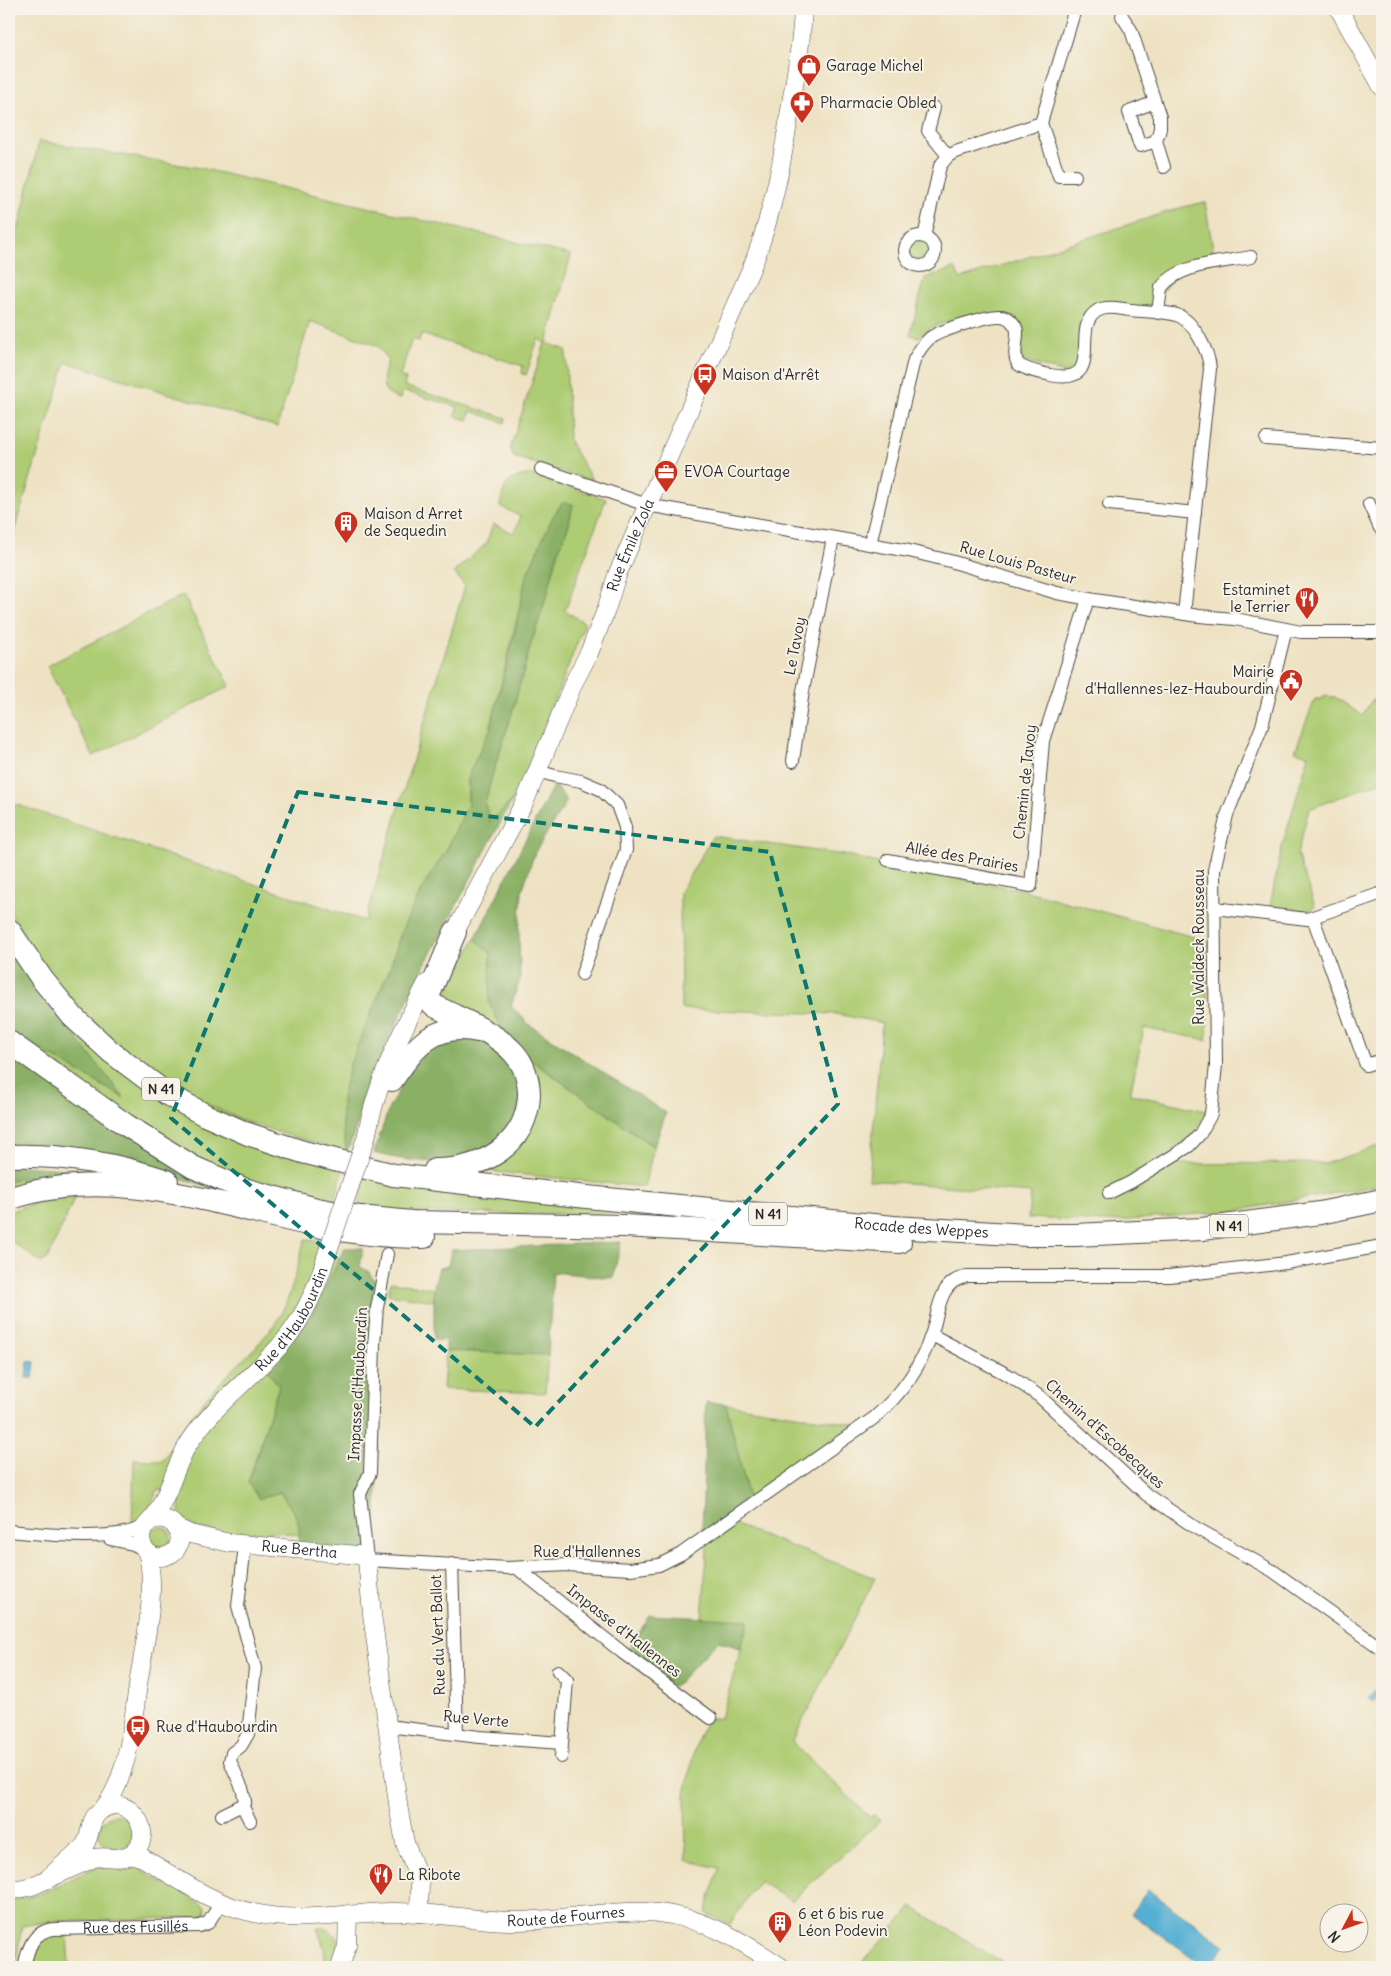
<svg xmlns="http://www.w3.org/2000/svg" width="1391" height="1976" viewBox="0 0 1391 1976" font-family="Delius,sans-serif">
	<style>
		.green { fill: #aecc73; stroke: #6c7c4f }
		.forest { fill: #8ab065; stroke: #5a6e48 }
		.water { fill: #56b0d3; stroke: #406e7f }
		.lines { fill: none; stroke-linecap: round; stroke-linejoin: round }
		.street-casing { stroke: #484642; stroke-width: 14 }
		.secondary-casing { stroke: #484642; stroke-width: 19 }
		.highway-casing { stroke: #484642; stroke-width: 24 }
		.street { stroke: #fff; stroke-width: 12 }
		.secondary { stroke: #fff; stroke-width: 18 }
		.highway { stroke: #fff; stroke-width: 22 }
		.secondary-bridge-casing { stroke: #484642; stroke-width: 19; stroke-linecap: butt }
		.secondary-bridge { stroke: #fff; stroke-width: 18 }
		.marked { fill: none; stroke: #0f766e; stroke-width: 4; stroke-dasharray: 10 6; stroke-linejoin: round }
		.labels { text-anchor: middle; stroke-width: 4; stroke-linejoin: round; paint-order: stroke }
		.shield { fill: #f7f3e8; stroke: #686764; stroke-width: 1 }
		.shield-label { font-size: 14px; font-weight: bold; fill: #2b2b2b }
		.poi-label { font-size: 15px; fill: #2b2b2b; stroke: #f7f3e8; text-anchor: start }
		.street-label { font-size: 15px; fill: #2b2b2b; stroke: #f7f3e8 }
	</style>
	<rect width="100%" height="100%" fill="#f7f3e8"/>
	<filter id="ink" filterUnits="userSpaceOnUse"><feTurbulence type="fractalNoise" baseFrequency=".02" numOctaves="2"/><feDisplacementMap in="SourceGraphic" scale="10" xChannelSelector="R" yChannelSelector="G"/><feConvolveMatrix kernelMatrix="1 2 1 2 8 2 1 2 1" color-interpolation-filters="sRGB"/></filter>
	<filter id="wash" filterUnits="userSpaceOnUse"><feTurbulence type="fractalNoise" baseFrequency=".0096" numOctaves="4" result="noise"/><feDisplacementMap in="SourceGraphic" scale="20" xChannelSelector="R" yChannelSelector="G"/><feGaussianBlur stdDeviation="1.12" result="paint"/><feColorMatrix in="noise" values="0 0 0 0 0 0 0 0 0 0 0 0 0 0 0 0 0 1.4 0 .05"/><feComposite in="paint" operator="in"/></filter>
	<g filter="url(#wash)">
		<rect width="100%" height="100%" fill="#eee2c3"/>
		<g class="green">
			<path d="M 39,141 L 200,168 L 571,255 L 547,343 L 566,350 L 569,441 L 593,481 L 514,457 L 510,449 L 545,343 L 538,339 L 526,375 L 522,374 L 523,366 L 421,334 L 419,341 L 412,339 L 400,376 L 406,379 L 404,386 L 506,418 L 505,423 L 471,411 L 468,420 L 455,416 L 458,407 L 403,391 L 400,399 C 376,393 384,377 388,359 L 378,346 L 310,321 L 277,427 L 66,362 L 9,548 L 9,229 L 18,231 Z"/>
			<polygon points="1205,202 1215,261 1180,267 1151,308 1093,307 1077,367 1066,373 1025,362 1021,358 1023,328 1016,318 969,319 967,315 932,327 919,337 910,335 925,278 955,268 960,279 1183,207"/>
			<circle cx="920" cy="251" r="12"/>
			<path d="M 526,475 L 539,476 L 606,499 L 565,611 L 585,623 L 525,776 L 513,799 L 490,822 L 485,804 L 491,779 L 512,713 L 530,647 L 547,595 L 558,552 L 569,524 L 519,611 L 490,730 L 468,776 L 468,805 L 446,851 L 424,885 L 402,930 L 391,965 L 350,1064 L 342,1125 L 347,1152 C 308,1141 268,1131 231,1115 C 156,1083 95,1030 45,967 C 33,951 23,933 12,916 L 9,909 L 9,802 L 365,921 L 465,586 L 454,572 L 486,544 L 493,524 L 514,533 L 521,517 L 500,506 C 504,486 505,479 526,475 Z"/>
			<polygon points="183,595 230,686 93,756 47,666"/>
			<polygon points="1324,696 1335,697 1362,715 1372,700 1382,700 1382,781 1309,809 1297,854 1315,907 1306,911 1270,906 1282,847 1309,755 1295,751 1315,699 1323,699"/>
			<polygon points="713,836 851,856 873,862 1023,890 1208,941 1207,1040 1144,1028 1130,1094 1207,1111 1196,1132 1172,1154 1176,1164 1327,1163 1382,1145 1382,1185 1233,1211 1106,1222 1028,1218 1031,1193 869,1180 882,1023 836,1014 681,1009 680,892"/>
			<polygon points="475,939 491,952 491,973 522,1054 654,1147 644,1187 476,1170 441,1002"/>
			<polygon points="43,996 89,1045 343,1171 333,1206 240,1180 170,1144 20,1038 123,1097"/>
			<polygon points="83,1170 106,1176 9,1189 9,1180 61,1175 85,1176"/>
			<polygon points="366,1175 679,1213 511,1214 357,1211"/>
			<path d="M 75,1197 L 49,1256 L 42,1263 L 9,1240 L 9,1212 C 30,1203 52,1199 75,1197 Z"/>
			<path d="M 305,1239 L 321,1242 L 318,1250 L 340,1258 L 279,1386 L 248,1483 L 280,1492 L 299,1520 L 300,1535 L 270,1531 L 268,1541 L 240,1538 L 185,1525 L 179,1514 L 180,1496 L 158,1490 C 151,1505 146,1517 132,1527 L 134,1459 L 163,1461 C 177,1437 192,1413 211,1392 C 232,1369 258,1348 276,1322 C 292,1298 297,1267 305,1239 Z"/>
			<polygon points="391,1282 434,1289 434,1301 388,1294"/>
			<polygon points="446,1351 548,1355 545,1393 443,1389"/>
			<polygon points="726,1404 859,1425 749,1500"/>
			<polygon points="729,1514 738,1526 875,1578 792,1742 871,1818 873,1814 880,1821 791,1901 759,1881 730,1924 705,1913 719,1868 686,1860 685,1795 694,1751 706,1719 721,1718 749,1621 702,1619 707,1550 702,1532"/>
			<circle cx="160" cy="1538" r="11"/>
			<circle cx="116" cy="1832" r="17"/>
			<polygon points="98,1866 119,1869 137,1867 163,1883 172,1885 206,1907 205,1917 47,1922 22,1926 15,1967 9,1967 9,1901 40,1894"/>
			<polygon points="912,1907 1010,1967 858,1967"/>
			<path d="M 317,1928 C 323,1927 328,1929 333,1933 C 344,1943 335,1957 329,1967 L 326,1967 L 324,1948 Z"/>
			<polygon points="67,1934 69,1967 31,1967 35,1945 40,1938"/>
		</g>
		<g class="forest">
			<polygon points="562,503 573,504 569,524 558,552 547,595 530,647 512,713 491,779 485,804 490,822 513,799 425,964 387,1043 347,1152 342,1125 342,1098 350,1064 391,965 402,930 424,885 446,851 468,805 468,776 490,730 513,639 526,576 552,518"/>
			<polygon points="554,784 567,801 535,852 522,891 519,933 520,979 511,1006 530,1025 666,1113 654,1147 522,1054 499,1023 489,1003 491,953 475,939"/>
			<polygon points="9,947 43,996 124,1098 20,1038 9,1029"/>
			<path d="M 446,1037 C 455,1038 485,1040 492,1043 C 494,1045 497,1049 500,1052 C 509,1061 518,1074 520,1088 C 523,1111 505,1142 484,1152 C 451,1167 408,1162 374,1153 L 389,1108 L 405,1079 L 423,1054 Z"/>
			<polygon points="9,1052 223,1191 133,1164 9,1149"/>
			<polygon points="21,1166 83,1170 86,1176 61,1175 9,1180 9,1167"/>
			<polygon points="621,1242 613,1278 553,1272 548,1355 446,1351 446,1340 434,1340 434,1286 439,1268 448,1266 451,1250"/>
			<path d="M 345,1248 L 363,1248 L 360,1267 L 368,1271 L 375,1281 L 367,1385 L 380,1386 L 375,1555 L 298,1545 C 303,1519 293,1512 280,1492 L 259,1499 L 248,1483 L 279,1386 L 266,1368 L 310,1319 Z"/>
			<polygon points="706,1402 726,1404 749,1500 702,1532"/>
			<polygon points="650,1615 749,1620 740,1648 718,1641 674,1687 627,1652"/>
		</g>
		<g class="water">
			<polygon points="28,1361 35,1362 33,1378 26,1378"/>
			<polygon points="1381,1683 1382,1692 1374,1702 1369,1698"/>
			<polygon points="1148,1890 1225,1945 1208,1967 1204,1967 1131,1913"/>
		</g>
	</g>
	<g filter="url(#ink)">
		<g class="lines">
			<defs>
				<g id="street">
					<polyline points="1122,16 1131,30 1160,117 1160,129 1156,141 1140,146 1129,112 1155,102"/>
					<polyline points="934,108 928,131 948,156"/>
					<polyline points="1041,123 1059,176 1075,176"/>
					<polyline points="1156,141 1164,167"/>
					<circle cx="920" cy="251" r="15"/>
					<polyline points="924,237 940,166 948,156 956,152 1041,123 1075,9"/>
					<path d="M 1158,313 L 1161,288 C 1179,263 1222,263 1251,257"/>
					<polyline points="1266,439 1382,448"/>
					<polyline points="541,469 647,505 909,551 950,561 1057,593 1095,600 1199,616 1235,619 1301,632 1382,632"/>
					<polyline points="1109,504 1195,513"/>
					<polyline points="1369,504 1380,528 1382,528"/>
					<path d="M 870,544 L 914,360 C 918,352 923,344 930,338 C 939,331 988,315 1000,316 C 1005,316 1010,319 1013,323 C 1023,333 1010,350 1018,364 C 1027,371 1039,372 1050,375 C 1108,387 1069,328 1097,311 C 1107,305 1120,309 1131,310 C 1146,312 1163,311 1177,315 C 1194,321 1209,352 1210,369 L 1184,614"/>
					<polyline points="793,761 803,691 833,538"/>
					<polyline points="537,771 555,776 581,781 600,789 617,805 625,827 626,850 582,974"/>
					<polyline points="888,860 1031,886 1043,741 1088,599"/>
					<polyline points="1214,908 1307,919 1382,893"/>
					<polyline points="1313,918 1366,1065 1382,1060"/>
					<polyline points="1109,1193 1131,1182 1189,1146 1200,1134 1211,1114 1216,1065 1214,870 1227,815 1262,726 1286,629"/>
					<path d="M 387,1254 L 377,1308 L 374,1345 L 370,1473 L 360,1494 L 367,1560 L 508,1568 L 567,1565 L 630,1569 L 659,1565 L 681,1554 L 874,1418 C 899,1396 921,1367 931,1335 C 937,1320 937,1304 945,1291 C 950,1282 957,1279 967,1276 L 1169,1276 L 1286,1263 L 1382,1246"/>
					<polyline points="932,1335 1010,1376 1039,1396 1147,1495 1196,1528 1273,1571 1382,1649"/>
					<path d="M 9,1531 C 42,1534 119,1543 146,1525"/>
					<polyline points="110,1539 133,1544 145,1550"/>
					<polyline points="452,1564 457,1734"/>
					<polyline points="517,1568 623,1653 711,1718"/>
					<polyline points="558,1671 567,1680 561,1757"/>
					<polyline points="387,1726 480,1737 562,1743"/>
					<polyline points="242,1805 250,1821"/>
					<polyline points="222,1815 242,1805 245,1801 242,1788 230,1761 232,1753 241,1746 248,1734 255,1668 238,1606 245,1545"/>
					<path id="s1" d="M 24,1967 C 28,1948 33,1931 54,1929 L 199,1926 L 208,1923 L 221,1903"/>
				</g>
				<g id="secondary">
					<polyline points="1339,9 1382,87"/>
					<path id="s2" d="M 449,943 L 525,801 L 574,682 L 589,653 L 606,610 L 617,575 L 754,262 C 774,209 784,153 792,97 C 797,68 802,38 803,9"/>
					<path d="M 366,1138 C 376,1083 401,1032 427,983"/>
					<path id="s3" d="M 150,1521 C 177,1509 192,1548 166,1556 C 152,1561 138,1548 142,1533 C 144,1524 153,1520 157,1512 C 170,1491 175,1467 187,1446 C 213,1404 254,1377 285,1340 C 307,1313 318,1284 328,1251"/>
					<path id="s4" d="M 177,1528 L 190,1534 L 230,1543 L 358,1555 L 364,1557 L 367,1560 L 372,1614 L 399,1811 L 405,1843 L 420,1882 L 419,1913"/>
					<path d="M 103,1809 C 113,1797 119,1783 123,1768 C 132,1741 134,1712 138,1685 C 144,1644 158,1592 147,1552"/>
					<path id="s5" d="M 126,1856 L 133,1855 L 143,1858 C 179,1879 212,1904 254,1913 C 298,1923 345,1913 390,1912 C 431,1911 473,1921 514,1921 C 552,1921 589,1913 627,1912 C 689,1909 732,1934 781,1967"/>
					<path d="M 9,1891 L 32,1886 L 94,1858 C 106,1855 118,1861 129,1855 C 161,1837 128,1789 100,1811 C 88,1821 92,1835 84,1846 L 46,1880"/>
					<polyline points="340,1967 347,1946 348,1914"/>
				</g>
				<g id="highway">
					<path id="s6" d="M 9,930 L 42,979 L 73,1017 L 111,1052 L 167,1094 L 205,1115 L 248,1134 L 303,1152 L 394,1175 L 587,1197 L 894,1227 L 1027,1235 L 1075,1235 L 1202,1229 L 1320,1213 L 1382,1200"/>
					<polyline points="9,1042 126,1125 193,1167 244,1189 317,1209 360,1217 412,1222 624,1226 900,1242"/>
					<path d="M 392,1080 C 414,1048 434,1021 478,1031"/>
					<path d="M 9,1156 C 63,1154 116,1164 167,1181"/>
					<path d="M 435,1170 C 481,1170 527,1146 529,1095 C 529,1080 524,1064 514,1053 C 494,1031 461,1020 435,1006 L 427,999 L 455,932"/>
					<path d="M 9,1199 C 107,1165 210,1202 307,1224 C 346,1232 385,1237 424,1237"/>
				</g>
			</defs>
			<use href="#street" class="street-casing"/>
			<use href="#secondary" class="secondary-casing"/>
			<use href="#highway" class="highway-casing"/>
			<use href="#street" class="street"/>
			<use href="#secondary" class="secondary"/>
			<use href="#highway" class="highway"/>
			<defs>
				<polyline id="secondary-bridge" points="328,1251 366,1138"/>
			</defs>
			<use href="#secondary-bridge" class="secondary-bridge-casing"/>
			<use href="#secondary-bridge" class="secondary-bridge"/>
		</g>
	</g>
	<path class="marked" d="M 298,792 L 770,852 L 838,1104 L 535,1427 L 171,1118 Z"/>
	<defs>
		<symbol id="shop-pin" viewBox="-11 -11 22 30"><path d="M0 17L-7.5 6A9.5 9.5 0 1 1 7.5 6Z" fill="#c8321e" stroke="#f7f3e8"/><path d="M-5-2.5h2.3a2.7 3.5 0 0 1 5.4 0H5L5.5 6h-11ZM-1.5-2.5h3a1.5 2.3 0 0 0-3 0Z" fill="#fff"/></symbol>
		<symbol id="pharmacy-pin" viewBox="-11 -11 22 30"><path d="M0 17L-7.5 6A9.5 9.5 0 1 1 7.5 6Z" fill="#c8321e" stroke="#f7f3e8"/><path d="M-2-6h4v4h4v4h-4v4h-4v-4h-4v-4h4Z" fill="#fff"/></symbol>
		<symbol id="bus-pin" viewBox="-11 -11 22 30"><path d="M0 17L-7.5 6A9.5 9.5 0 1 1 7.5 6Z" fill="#c8321e" stroke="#f7f3e8"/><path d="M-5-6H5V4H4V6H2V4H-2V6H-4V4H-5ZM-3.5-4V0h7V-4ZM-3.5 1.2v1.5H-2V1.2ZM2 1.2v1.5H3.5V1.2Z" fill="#fff"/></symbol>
		<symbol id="office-pin" viewBox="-11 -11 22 30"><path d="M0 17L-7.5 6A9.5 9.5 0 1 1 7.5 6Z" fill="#c8321e" stroke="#f7f3e8"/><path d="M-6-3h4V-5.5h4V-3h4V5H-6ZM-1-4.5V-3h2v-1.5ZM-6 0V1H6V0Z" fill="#fff"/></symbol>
		<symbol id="building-pin" viewBox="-11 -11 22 30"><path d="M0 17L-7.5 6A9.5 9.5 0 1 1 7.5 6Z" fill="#c8321e" stroke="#f7f3e8"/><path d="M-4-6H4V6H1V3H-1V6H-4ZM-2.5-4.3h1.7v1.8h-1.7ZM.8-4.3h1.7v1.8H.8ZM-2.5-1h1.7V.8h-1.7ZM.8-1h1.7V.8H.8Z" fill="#fff"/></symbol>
		<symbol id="restaurant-pin" viewBox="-11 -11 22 30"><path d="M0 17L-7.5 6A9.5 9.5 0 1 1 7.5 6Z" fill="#c8321e" stroke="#f7f3e8"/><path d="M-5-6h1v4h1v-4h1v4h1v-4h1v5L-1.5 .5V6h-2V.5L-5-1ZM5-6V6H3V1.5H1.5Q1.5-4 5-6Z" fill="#fff"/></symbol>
		<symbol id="civic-pin" viewBox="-11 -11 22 30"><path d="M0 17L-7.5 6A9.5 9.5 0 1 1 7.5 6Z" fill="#c8321e" stroke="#f7f3e8"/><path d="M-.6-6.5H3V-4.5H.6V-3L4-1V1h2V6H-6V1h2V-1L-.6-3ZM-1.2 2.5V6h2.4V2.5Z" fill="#fff"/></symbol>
	</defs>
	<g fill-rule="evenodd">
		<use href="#shop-pin" x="795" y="52" width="28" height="38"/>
		<use href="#pharmacy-pin" x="788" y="89" width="28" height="38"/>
		<use href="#bus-pin" x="691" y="361" width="28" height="38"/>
		<use href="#office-pin" x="652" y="458" width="28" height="38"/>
		<use href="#building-pin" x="332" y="509" width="28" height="38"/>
		<use href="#restaurant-pin" x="1293" y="585" width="28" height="38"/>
		<use href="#civic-pin" x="1277" y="667" width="28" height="38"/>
		<use href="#bus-pin" x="124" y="1713" width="28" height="38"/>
		<use href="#restaurant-pin" x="367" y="1861" width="28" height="38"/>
		<use href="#building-pin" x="766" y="1909" width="28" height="38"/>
	</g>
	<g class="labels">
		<g class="shield">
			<rect x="142" y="1077.5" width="38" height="23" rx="4"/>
			<rect x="749" y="1202.5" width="38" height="23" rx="4"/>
			<rect x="1210" y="1214.5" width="38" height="23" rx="4"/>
		</g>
		<g class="shield-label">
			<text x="161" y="1094">N 41</text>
			<text x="768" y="1219">N 41</text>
			<text x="1229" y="1231">N 41</text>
		</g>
		<g class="poi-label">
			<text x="826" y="71">Garage Michel</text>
			<text x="820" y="108">Pharmacie Obled</text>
			<text x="722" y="380">Maison d'Arrêt</text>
			<text x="684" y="477">EVOA Courtage</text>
			<text x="364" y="519">Maison d Arret<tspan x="364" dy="17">de Sequedin</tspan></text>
			<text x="1290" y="595" text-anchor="end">Estaminet<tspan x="1290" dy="17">le Terrier</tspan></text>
			<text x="1274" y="677" text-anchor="end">Mairie<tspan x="1274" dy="17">d'Hallennes-lez-Haubourdin</tspan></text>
			<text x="156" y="1732">Rue d'Haubourdin</text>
			<text x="398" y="1880">La Ribote</text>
			<text x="798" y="1919">6 et 6 bis rue<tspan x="798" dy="17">Léon Podevin</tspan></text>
		</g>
		<g class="street-label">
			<text dy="5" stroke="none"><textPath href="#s2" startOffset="438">Rue Émile Zola</textPath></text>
			<text transform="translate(1018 563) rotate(16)" y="5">Rue Louis Pasteur</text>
			<text transform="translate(795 646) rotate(-79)" y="5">Le Tavoy</text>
			<text transform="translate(1025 782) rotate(-84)" y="5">Chemin de Tavoy</text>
			<text transform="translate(962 857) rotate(10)" y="5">Allée des Prairies</text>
			<text transform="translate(1199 947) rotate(-90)" y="5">Rue Waldeck Rousseau</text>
			<text dy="5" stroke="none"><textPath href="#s6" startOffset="1002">Rocade des Weppes</textPath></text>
			<text dy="5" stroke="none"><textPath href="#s3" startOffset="370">Rue d'Haubourdin</textPath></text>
			<text transform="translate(358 1384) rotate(-87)" y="5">Impasse d'Haubourdin</text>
			<text transform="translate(1105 1434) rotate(42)" y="5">Chemin d'Escobecques</text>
			<text dy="5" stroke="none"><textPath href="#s4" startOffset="125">Rue Bertha</textPath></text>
			<text x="587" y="1557">Rue d'Hallennes</text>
			<text transform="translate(624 1631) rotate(38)" y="5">Impasse d'Hallennes</text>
			<text transform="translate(438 1635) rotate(-92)" y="5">Rue du Vert Ballot</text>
			<text transform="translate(476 1719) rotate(5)" y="5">Rue Verte</text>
			<text dy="5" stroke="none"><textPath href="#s5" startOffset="455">Route de Fournes</textPath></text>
			<text dy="5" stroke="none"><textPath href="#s1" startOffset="134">Rue des Fusillés</textPath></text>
		</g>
	</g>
	<rect width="1391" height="1976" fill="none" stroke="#f7f3e8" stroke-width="30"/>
	<g transform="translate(1344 1928) rotate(229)"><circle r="24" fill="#f7f3e8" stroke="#a5a39c"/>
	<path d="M0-4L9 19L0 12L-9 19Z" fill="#c8321e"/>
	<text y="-8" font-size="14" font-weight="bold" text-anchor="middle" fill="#2b2b2b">N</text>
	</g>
</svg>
